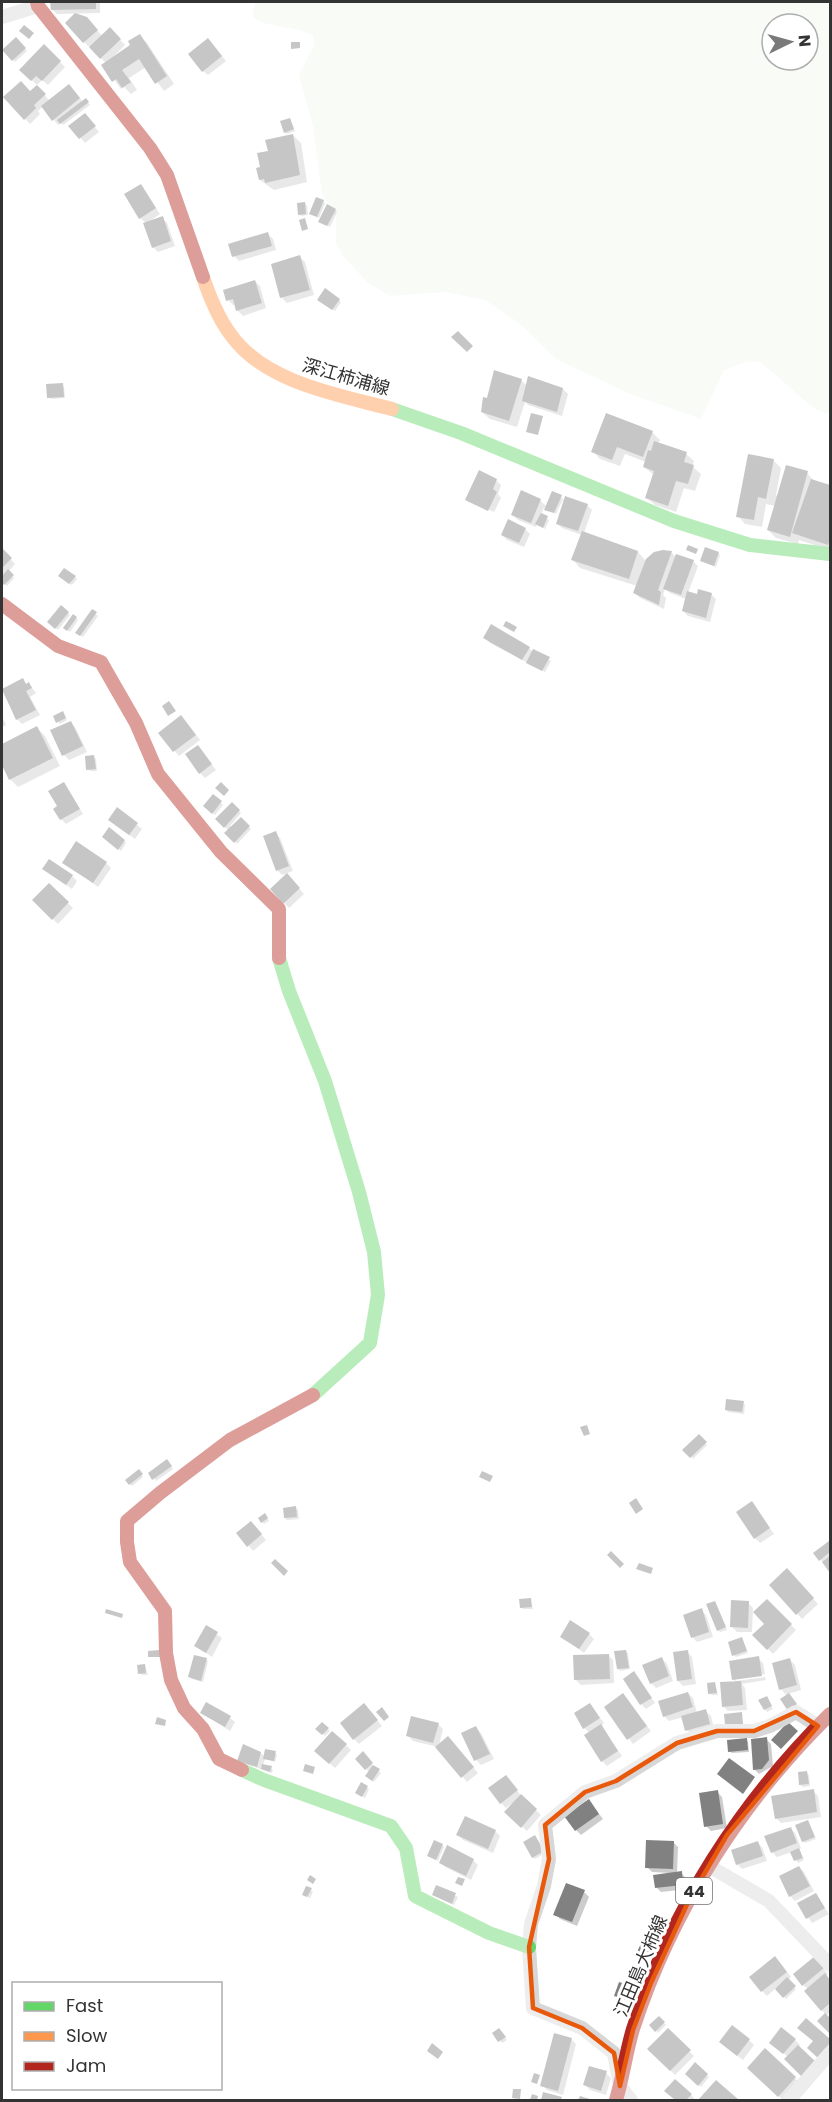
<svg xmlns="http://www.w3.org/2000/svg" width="832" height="2102" viewBox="0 0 832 2102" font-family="Poppins,'Noto Sans JP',sans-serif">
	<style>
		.green { fill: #f2f6ee; fill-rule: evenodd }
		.shadow { fill: #0003 }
		.building { fill: #818181 }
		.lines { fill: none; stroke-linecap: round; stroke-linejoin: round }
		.street { stroke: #d7d7d7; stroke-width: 14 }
		.fast { stroke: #63d668; stroke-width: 14 }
		.slow { stroke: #ff974d; stroke-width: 14 }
		.jam { stroke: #b3261e; stroke-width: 14 }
		.marked { fill: none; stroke: #e8590c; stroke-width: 4.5; stroke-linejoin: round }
		.labels { text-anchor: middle; stroke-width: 6; stroke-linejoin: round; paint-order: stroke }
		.shield { fill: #fff; stroke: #707070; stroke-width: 1.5 }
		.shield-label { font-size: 16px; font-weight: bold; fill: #333 }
		.street-label { font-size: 18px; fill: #333; stroke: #fff }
	</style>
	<rect width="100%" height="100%" fill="#fff"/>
	<path class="green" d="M 255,2 L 830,2 L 830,413 L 823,413 L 812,407 L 761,362 L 748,361 L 724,370 L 701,419 L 630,394 L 556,359 L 519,323 L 485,300 L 445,292 L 390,296 L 368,283 L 342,255 L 336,243 L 336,216 L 322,194 L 313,127 L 299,75 L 314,45 L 313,36 C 293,24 272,30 253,17 ZM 772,24 L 808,24 L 808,60 L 772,60 Z"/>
	<g class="shadow">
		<polygon points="52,2 100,2 100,13 57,14 52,9"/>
		<polygon points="92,24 102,36 110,29 125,45 113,57 114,58 132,46 139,35 147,43 174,84 164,91 146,67 129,78 137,90 131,94 124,87 121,89 103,65 106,63 84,42"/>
		<polygon points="16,39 27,51 15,62 4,50"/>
		<polygon points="213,45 226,61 208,75 203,71"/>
		<polygon points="44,46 65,67 48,85 42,80 37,85 21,70"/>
		<polygon points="37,87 50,101 74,91 83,102 86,100 90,105 63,125 61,123 58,125 43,106 38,111 40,114 30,124 5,97 30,93"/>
		<polygon points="89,120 99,132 85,143 70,126"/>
		<polygon points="291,122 295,131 287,134 285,132"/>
		<polygon points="293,135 301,143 307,182 274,190 260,180 262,168 269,152"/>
		<polygon points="141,186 160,214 147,223 162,218 167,223 175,246 158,252 153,247 145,222 140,218"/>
		<polygon points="323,201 325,203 319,218 321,219 335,210 337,212 330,227 322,223 321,219 311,214"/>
		<polygon points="305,203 307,206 308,215 301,216 299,214"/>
		<polygon points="268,234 273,239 276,250 239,261 234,256"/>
		<polygon points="300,257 305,262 314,295 287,303 282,298 272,265"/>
		<polygon points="255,281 260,286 266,308 243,316 238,311 236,304 233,305 228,300"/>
		<polygon points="339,300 341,302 335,311 321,302"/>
		<polygon points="521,380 527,386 563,389 568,394 562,416 528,405 525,402 517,427 490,419 482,412 489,400"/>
		<polygon points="62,385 64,387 65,398 51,399 49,397"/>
		<polygon points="652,432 660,440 658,444 686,454 694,461 692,466 701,474 695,491 684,488 676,512 655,505 647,498 654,475 644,467 646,462 625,454 620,466 600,459 593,451"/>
		<polygon points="773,460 781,468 776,495 778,496 807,473 814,481 830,487 830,550 799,540 798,544 776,538 768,530 775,506 766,504 762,527 745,524 738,516"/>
		<polygon points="496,480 501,485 498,494 501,498 494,512 470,501 470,503 467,500"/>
		<polygon points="561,497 563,499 556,514 544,507 541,515 549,520 545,529 537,524 536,527 518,520 513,515 540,500 547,507"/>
		<polygon points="587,505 592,510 584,533 638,552 646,561 671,552 676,557 693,561 698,566 688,593 698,595 711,594 716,599 710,622 688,616 683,611 686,599 670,593 665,589 663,595 666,598 664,609 640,598 635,593 637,586 580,568 573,560 582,535 562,528 557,523"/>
		<polygon points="525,529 530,534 524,547 507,540 502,535"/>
		<polygon points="2,550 15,564 8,572 14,578 7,586 2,581"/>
		<polygon points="718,553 720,555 716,567 704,562"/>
		<polygon points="75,577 77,579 72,585 62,578"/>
		<polygon points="61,607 70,615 58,630 49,622"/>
		<polygon points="92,611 98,616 83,637 79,635"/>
		<polygon points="74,616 78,620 70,632 65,628"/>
		<polygon points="485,638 529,648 533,652 551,661 545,672 490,643"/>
		<polygon points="22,680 27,685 29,684 36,693 30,697 40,715 22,724 17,719 2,691"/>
		<polygon points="64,715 67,720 60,724 58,722"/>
		<polygon points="2,716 6,725 2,727"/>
		<polygon points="70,722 75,727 87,752 69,760 64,755"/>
		<polygon points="186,722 200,740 179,756 160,733"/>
		<polygon points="37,728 45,736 60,766 18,787 10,779 2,761 2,746"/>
		<polygon points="198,747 216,770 205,778 200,773"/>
		<polygon points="93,757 96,759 97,771 90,771 88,769"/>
		<polygon points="64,784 83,814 66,824 61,819 59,807"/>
		<polygon points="214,796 223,805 215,815 205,806"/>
		<polygon points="232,804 241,813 230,826 232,828 241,819 251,829 237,844 227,833 229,831 217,819"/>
		<polygon points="118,809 142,829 135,839 115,825"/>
		<polygon points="110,829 126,843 121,851 104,837"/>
		<polygon points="275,833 280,838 293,871 282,875 277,870"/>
		<polygon points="64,862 106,863 111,868 98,887"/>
		<polygon points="44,869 72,876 77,881 72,889"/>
		<polygon points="287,875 304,894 289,908 272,890"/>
		<polygon points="49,885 73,908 58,924 34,900"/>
		<polygon points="743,1403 745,1405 744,1414 728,1412 726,1410"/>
		<polygon points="699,1436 707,1445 693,1459 684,1450"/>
		<polygon points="169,1463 173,1469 156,1481 150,1473"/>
		<polygon points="139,1471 143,1477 132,1486 127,1480"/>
		<polygon points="752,1503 774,1534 760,1543 755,1538"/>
		<polygon points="296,1508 298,1510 299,1519 287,1520 285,1518"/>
		<polygon points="267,1517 269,1521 264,1524 262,1522"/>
		<polygon points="256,1528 266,1540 253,1551 238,1533"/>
		<polygon points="829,1543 830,1545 830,1570 815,1554"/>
		<polygon points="787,1570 818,1604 802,1619 771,1585"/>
		<polygon points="530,1599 533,1609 523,1609 521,1607"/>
		<polygon points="767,1601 796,1630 773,1654 754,1635 766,1624"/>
		<polygon points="715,1603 727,1630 720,1632 718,1630"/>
		<polygon points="748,1603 753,1608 752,1632 737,1632 732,1627"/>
		<polygon points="701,1610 706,1615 713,1637 697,1642 692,1637"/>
		<polygon points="206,1627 222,1638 212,1657 196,1646"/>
		<polygon points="589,1634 594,1639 584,1653 562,1637"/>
		<polygon points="742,1639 748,1653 736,1657 734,1655"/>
		<polygon points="626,1651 628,1653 630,1669 620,1671 618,1669"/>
		<polygon points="687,1652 692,1657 696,1684 683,1686 678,1681"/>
		<polygon points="608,1655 613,1660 614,1683 581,1685 576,1680"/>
		<polygon points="758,1658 763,1663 765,1674 736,1678 736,1681 765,1677 766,1680 742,1684 745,1688 747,1710 728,1711 723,1706 737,1683 734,1679"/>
		<polygon points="206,1659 208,1661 203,1682 192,1679 190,1677"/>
		<polygon points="662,1659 667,1664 673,1681 656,1688 651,1683"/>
		<polygon points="790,1660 795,1665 801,1690 788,1694 798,1707 791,1712 787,1696 781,1689"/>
		<polygon points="145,1666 148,1675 142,1675 140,1673"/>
		<polygon points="634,1673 655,1703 646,1709 641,1704"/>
		<polygon points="715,1684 718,1695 712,1695 709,1693"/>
		<polygon points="688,1693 693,1698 697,1713 706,1711 711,1716 714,1729 692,1735 687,1730 683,1717 669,1721 664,1716"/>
		<polygon points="623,1695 651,1731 633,1744 606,1707"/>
		<polygon points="768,1700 773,1709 767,1712 765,1710"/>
		<polygon points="590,1705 604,1723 601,1726 622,1756 607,1766 602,1761 590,1733 584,1728"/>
		<polygon points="369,1710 382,1726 359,1744 354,1739"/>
		<polygon points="202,1713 230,1718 235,1722 230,1731"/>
		<polygon points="322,1724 330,1731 325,1736 318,1729"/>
		<polygon points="438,1724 443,1729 439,1746 453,1743 478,1773 467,1782 438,1747 413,1741 408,1736"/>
		<polygon points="476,1728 481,1733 494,1759 481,1765 476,1760"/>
		<polygon points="746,1739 748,1742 749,1752 732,1753 729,1751"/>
		<polygon points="766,1739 771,1744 773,1766 759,1774 754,1769"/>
		<polygon points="346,1745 351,1750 335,1768 321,1756"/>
		<polygon points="261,1753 265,1757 275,1753 277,1755 275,1762 265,1759 263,1765 271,1768 273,1770 272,1773 238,1761"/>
		<polygon points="363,1753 373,1766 381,1773 374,1782 369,1778 369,1772 357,1759"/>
		<polygon points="807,1773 809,1775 810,1786 803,1787 800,1785"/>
		<polygon points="511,1782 521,1796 541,1815 527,1831 506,1812 512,1805 511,1804 506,1808 501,1803"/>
		<polygon points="362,1784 369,1789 365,1798 359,1794"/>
		<polygon points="813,1791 818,1796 821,1817 781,1823 776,1818"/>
		<polygon points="717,1792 722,1797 727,1828 711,1831 706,1826"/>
		<polygon points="589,1801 603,1819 581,1835 576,1830"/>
		<polygon points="808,1822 816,1839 805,1843 803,1841"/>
		<polygon points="790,1828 795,1833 801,1848 798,1850 804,1860 798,1863 792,1852 777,1857 772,1852"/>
		<polygon points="495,1831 500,1836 493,1853 463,1840 458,1835"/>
		<polygon points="535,1837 545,1853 535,1859 533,1857"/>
		<polygon points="673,1842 678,1847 677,1874 681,1873 686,1878 688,1889 661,1892 656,1887 670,1873 652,1872 647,1867"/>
		<polygon points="757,1842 762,1847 767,1861 742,1869 737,1864"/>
		<polygon points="442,1845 444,1847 438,1861 429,1856"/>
		<polygon points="473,1860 478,1865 471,1880 445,1867 440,1862"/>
		<polygon points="799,1867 804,1872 814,1891 795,1901 790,1896"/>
		<polygon points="437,1887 458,1897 454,1905 434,1895"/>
		<polygon points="311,1890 313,1892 310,1898 304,1895"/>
		<polygon points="584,1892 589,1897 577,1926 560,1919 555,1914"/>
		<polygon points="816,1895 829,1914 812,1923 799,1904"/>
		<polygon points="646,1935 658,1941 650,1959 640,1955"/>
		<polygon points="780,1963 791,1977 788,1980 796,1989 786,1999 776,1988 767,1996 762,1991"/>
		<polygon points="819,1963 828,1974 825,1976 830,1981 830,2012 826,2016 830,2020 830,2032 820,2021 826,2015 806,1991 808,1989 803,1985"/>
		<polygon points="634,1989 636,1991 632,2002 616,1996"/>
		<polygon points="659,2018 666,2025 658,2033 651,2025"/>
		<polygon points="668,2030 694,2056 675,2075 649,2049"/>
		<polygon points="501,2032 507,2040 502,2043 494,2033"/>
		<polygon points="571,2039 576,2044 563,2095 547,2090 542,2085"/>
		<polygon points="749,2040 754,2045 743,2060 726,2047"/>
		<polygon points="795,2040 800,2045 788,2057 776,2047"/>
		<polygon points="765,2050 800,2083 783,2100 749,2068"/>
		<polygon points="695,2064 709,2077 701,2087 687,2074"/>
		<polygon points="606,2073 611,2078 606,2095 590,2090 585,2085"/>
		<polygon points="675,2081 691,2095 696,2100 676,2100 671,2096"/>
		<polygon points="716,2082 736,2100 700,2100"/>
	</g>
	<g class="building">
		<polygon points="50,2 96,2 96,9 51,10"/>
		<polygon points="75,13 87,17 98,30 83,43 65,23"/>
		<polygon points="24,25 34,33 29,39 19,31"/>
		<polygon points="110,27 121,39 100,59 89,47"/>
		<polygon points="140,34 167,76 155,84 139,59 122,70 131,82 122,88 116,79 112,82 101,65 130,45 128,41"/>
		<polygon points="16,37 26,48 12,61 2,50"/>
		<polygon points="208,38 222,56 202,72 188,54"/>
		<polygon points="291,42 300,42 300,48 291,49"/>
		<polygon points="44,44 61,61 42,81 36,76 31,81 19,70"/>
		<polygon points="21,81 30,91 37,85 46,94 34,105 36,108 24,120 3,97"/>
		<polygon points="69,84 80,98 52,121 41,106"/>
		<polygon points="86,98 89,102 60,124 57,120"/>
		<polygon points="85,113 96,126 79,139 68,126"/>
		<polygon points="290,118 294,129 284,133 280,121"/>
		<polygon points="293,134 300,175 265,183 264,179 259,180 256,168 260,167 257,153 268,151 265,140"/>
		<polygon points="141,184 156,208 139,219 124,194"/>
		<polygon points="316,197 324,200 317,217 309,214"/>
		<polygon points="305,202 306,214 298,215 297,203"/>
		<polygon points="327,204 336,209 327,226 318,222"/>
		<polygon points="163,216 171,241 152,248 143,223"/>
		<polygon points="305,218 308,229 302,231 299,220"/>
		<polygon points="268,232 272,246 232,257 228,244"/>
		<polygon points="300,255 310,290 280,298 271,264"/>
		<polygon points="255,280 262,303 236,311 233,299 226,301 223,290"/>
		<polygon points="325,288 340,299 332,310 317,300"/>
		<polygon points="458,331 473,346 467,352 451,337"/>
		<polygon points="494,370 522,379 509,421 481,412 483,397 487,398"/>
		<polygon points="528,376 563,388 557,412 522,401"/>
		<polygon points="63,383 64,397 47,398 46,384"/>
		<polygon points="531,413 543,416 538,435 526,432"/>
		<polygon points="606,413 653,431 643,457 617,447 612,460 591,452"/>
		<polygon points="654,441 687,452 684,462 694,465 688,484 676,481 668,506 645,498 654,471 643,467 648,450 651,451"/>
		<polygon points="748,454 774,459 766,499 758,497 754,520 736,517"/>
		<polygon points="786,465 808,471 790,537 767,530"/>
		<polygon points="479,470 497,479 493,489 497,492 488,511 465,500"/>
		<polygon points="811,479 830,485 830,539 828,545 792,533"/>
		<polygon points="521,490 541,499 531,523 511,515"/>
		<polygon points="552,491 562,495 554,513 544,510"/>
		<polygon points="565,496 588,504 578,531 556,524"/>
		<polygon points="541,513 548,516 543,528 535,524"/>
		<polygon points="508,519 526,528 519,543 501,535"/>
		<polygon points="582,531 638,551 629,579 571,560"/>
		<polygon points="688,545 698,549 696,554 686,550"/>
		<polygon points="705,547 719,552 714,566 700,561"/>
		<polygon points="2,548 12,558 2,568"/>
		<polygon points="663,550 672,551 658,590 661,592 659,605 633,593 646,559 654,552"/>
		<polygon points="676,554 694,560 681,595 663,589"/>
		<polygon points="64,568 76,576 69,584 58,576"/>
		<polygon points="8,569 14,575 4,585 2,583 2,576"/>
		<polygon points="698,589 712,593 706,618 682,611 687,591 697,594"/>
		<polygon points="61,605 69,612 55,629 47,622"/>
		<polygon points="92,609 97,612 80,636 75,633"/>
		<polygon points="73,614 77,617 67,631 63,628"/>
		<polygon points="506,621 517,627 514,632 503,626"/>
		<polygon points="491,624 530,647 522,660 483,638"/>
		<polygon points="533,649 550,657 542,671 526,663"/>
		<polygon points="23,678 26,684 29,682 32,688 26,691 36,710 16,720 2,689"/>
		<polygon points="169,701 176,711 168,716 162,706"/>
		<polygon points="63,711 66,718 56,723 53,716"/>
		<polygon points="181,715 196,735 173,752 158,733"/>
		<polygon points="71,721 83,746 62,756 50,730"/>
		<polygon points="37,726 53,758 9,780 2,765 2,744"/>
		<polygon points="198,745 212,764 199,774 185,754"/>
		<polygon points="94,755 96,769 86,770 85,756"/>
		<polygon points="64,782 80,809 60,820 53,809 57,806 48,791"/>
		<polygon points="221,782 229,790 224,796 215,788"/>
		<polygon points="213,794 222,801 212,814 203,806"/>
		<polygon points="232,802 240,810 224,828 215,819"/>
		<polygon points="117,807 138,823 129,835 108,820"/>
		<polygon points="241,817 250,826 234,843 224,833"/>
		<polygon points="109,827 125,840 118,850 102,837"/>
		<polygon points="276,831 289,866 276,871 263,836"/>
		<polygon points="76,841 107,862 93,883 62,863"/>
		<polygon points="49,859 73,875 66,885 42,869"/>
		<polygon points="287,873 300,888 283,904 270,889"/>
		<polygon points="49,883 69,902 52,920 32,900"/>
		<polygon points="726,1399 744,1401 742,1412 725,1410"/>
		<polygon points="587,1425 590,1434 584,1436 580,1427"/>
		<polygon points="699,1434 707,1442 690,1458 682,1450"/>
		<polygon points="167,1459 172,1466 152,1480 148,1473"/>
		<polygon points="139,1469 143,1474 129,1485 125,1480"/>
		<polygon points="482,1471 493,1476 490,1482 479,1477"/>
		<polygon points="636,1498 643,1509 636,1514 629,1503"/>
		<polygon points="752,1501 770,1528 754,1539 736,1512"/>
		<polygon points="296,1506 297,1517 284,1518 283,1508"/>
		<polygon points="265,1513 268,1518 261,1523 258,1518"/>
		<polygon points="251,1521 262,1534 247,1547 236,1533"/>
		<polygon points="829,1541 830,1552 819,1561 813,1553"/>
		<polygon points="611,1551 624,1564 620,1568 607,1555"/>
		<polygon points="830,1556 830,1573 822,1562"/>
		<polygon points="275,1559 288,1571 284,1576 271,1563"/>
		<polygon points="639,1563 653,1568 651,1574 636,1569"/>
		<polygon points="787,1568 814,1598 796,1615 769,1585"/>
		<polygon points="531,1598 532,1607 520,1608 519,1599"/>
		<polygon points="767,1599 792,1624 767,1650 752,1635 764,1624 753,1612"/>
		<polygon points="731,1600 749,1601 748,1628 730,1627"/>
		<polygon points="715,1601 726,1627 717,1631 706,1604"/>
		<polygon points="702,1608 709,1632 691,1638 683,1615"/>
		<polygon points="106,1609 123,1614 122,1618 105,1613"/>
		<polygon points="570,1620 590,1633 579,1649 560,1637"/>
		<polygon points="206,1625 218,1632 206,1653 194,1646"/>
		<polygon points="742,1637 747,1651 732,1656 728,1642"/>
		<polygon points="159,1650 160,1657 148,1657 148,1651"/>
		<polygon points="626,1650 629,1668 617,1669 614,1651"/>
		<polygon points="688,1650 692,1679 677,1681 673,1652"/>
		<polygon points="609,1654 610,1679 574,1680 573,1655"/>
		<polygon points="194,1655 207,1658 201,1681 188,1677"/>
		<polygon points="759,1656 762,1676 732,1680 729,1661"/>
		<polygon points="662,1657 669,1676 650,1684 642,1665"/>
		<polygon points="790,1658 797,1685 779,1690 772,1663"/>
		<polygon points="145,1664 146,1673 138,1674 137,1665"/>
		<polygon points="634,1671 652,1698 640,1705 623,1679"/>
		<polygon points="741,1681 743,1705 722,1707 720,1682"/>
		<polygon points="715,1682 717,1693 708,1694 707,1683"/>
		<polygon points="688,1692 693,1707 663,1717 658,1701"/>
		<polygon points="623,1693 647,1726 627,1740 604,1707"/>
		<polygon points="789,1693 797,1704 788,1711 780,1699"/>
		<polygon points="767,1696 772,1706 764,1710 758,1700"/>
		<polygon points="206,1702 231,1716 225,1727 200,1713"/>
		<polygon points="364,1703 378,1720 353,1740 340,1723"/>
		<polygon points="590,1703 600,1718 583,1729 574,1713"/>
		<polygon points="382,1707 389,1717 384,1721 376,1712"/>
		<polygon points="706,1709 710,1724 685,1731 681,1716"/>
		<polygon points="742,1712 743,1724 725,1725 724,1714"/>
		<polygon points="411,1716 439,1723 433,1743 406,1736"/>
		<polygon points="157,1717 166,1720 165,1726 155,1724"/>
		<polygon points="322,1722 329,1728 322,1735 315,1729"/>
		<polygon points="788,1722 798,1731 781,1749 771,1740"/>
		<polygon points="601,1724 618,1751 601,1762 584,1735"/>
		<polygon points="476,1726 490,1754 474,1761 461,1733"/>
		<polygon points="332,1731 347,1744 329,1764 314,1751"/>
		<polygon points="448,1736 474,1767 461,1778 435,1747"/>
		<polygon points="767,1737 769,1760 762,1769 753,1770 751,1739"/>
		<polygon points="747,1738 748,1750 728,1752 727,1740"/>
		<polygon points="243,1744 261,1752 257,1767 237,1761"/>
		<polygon points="265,1749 276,1751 274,1761 263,1759"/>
		<polygon points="363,1751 373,1763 365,1770 355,1759"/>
		<polygon points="729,1758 755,1777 743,1794 717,1774"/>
		<polygon points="262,1764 272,1766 270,1772 261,1769"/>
		<polygon points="305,1764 315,1767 313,1774 303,1771"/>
		<polygon points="373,1765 380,1769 372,1781 365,1776"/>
		<polygon points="807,1771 809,1784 799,1785 798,1772"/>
		<polygon points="506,1775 518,1790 500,1804 488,1788"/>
		<polygon points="361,1782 368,1786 362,1797 355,1793"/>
		<polygon points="814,1789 817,1812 775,1819 771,1796"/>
		<polygon points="718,1790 723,1824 704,1827 699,1793"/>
		<polygon points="521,1794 537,1809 521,1828 504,1812"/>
		<polygon points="589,1799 599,1814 575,1831 564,1816"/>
		<polygon points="465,1816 496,1830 488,1849 456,1835"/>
		<polygon points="808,1820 815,1837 802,1842 795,1825"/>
		<polygon points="791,1827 797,1843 771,1853 764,1836"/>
		<polygon points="535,1835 544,1851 532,1858 523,1842"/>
		<polygon points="434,1840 443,1844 436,1860 427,1856"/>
		<polygon points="646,1840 674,1841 673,1869 645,1868"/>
		<polygon points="758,1841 763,1856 736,1865 731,1850"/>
		<polygon points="447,1845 474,1859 466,1876 439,1863"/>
		<polygon points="799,1848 803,1858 794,1861 790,1852"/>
		<polygon points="799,1866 810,1886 789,1897 779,1876"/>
		<polygon points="682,1871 683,1885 655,1888 653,1875"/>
		<polygon points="310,1875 316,1879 313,1884 307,1880"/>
		<polygon points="458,1877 465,1879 462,1886 455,1883"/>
		<polygon points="566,1883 585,1890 572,1922 553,1915"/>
		<polygon points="436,1885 456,1893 452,1904 432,1895"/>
		<polygon points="306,1886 312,1888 307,1897 302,1895"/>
		<polygon points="816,1893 825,1908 806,1919 797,1903"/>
		<polygon points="646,1933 656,1938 647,1958 636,1954"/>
		<polygon points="775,1956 787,1972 761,1992 749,1977"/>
		<polygon points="815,1956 824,1968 802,1986 793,1974"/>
		<polygon points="825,1973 830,1980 830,2003 821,2011 804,1991"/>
		<polygon points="787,1977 796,1986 783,1998 775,1989"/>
		<polygon points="619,1982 635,1987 630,2001 614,1996"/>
		<polygon points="825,2013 830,2018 830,2034 817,2021"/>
		<polygon points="659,2016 665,2022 655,2032 649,2025"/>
		<polygon points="806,2018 830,2039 830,2043 818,2058 807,2048 813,2041 797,2028"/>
		<polygon points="732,2025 750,2039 737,2056 719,2042"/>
		<polygon points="781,2027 796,2039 783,2054 769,2043"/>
		<polygon points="499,2028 506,2037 498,2042 492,2033"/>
		<polygon points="668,2028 691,2050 670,2071 647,2049"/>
		<polygon points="554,2033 572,2038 558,2091 540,2086"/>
		<polygon points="432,2043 443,2052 438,2059 427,2051"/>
		<polygon points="798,2045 816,2062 802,2077 784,2059"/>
		<polygon points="765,2048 796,2077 778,2097 747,2068"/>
		<polygon points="695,2062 708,2074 698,2086 685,2074"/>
		<polygon points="589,2066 607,2071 601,2091 583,2085"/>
		<polygon points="534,2073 540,2075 537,2084 531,2082"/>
		<polygon points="675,2079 692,2094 686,2100 675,2100 664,2091"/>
		<polygon points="716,2080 739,2100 698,2100"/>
		<polygon points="513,2089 521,2089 520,2099 512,2098"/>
		<polygon points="543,2092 562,2097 561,2100 541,2100"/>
		<polygon points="532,2094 538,2096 537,2100 530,2100"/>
		<polygon points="580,2096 593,2100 578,2100"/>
	</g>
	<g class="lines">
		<g class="street">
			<polyline points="2,17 38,6"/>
			<polyline points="709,1866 769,1901 830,1965"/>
			<polyline points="631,2100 620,2086 614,2053 582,2028 533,2008 529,1947 531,1924 544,1886 549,1859 545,1825 585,1792 616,1781 677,1743 717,1731 754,1731 770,1726 796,1712 818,1726"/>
			<polyline points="789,2100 830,2053"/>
		</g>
		<g class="fast">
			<polyline points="392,409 461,433 674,521 750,545 830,554"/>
			<polyline points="279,958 289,991 325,1081 359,1192 374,1252 378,1295 370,1343 313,1395"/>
			<polyline points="242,1770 264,1780 391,1826 406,1848 415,1896 489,1933 529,1947"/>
		</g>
		<path class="slow" d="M 203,277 C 210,298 218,318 231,335 C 265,383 339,395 392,409"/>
		<g class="jam">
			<polyline points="37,2 38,6 150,148 167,175 203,277"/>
			<polyline points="2,604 58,646 101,662 136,723 158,774 221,852 279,909 279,958"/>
			<polyline points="242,1770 219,1759 203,1729 184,1708 171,1680 166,1653 165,1611 130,1562 127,1542 127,1521 160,1493 230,1440 313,1395"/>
			<path d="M 616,2100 C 623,2077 626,2052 633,2029 C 672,1909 741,1802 830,1714"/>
		</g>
	</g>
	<path d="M0 0H832V2102H0ZM 796,1712 L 818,1726 L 727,1835 L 689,1900 L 651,1983 L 633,2030 L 620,2086 L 614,2053 L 582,2028 L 533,2008 L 529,1947 L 549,1859 L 545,1825 L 585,1792 L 616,1781 L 677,1743 L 717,1731 L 754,1731 Z" fill="#fff" fill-opacity=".55" fill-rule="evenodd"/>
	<path class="marked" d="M 796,1712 L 818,1726 L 727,1835 L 689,1900 L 651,1983 L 633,2030 L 620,2086 L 614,2053 L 582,2028 L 533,2008 L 529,1947 L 549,1859 L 545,1825 L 585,1792 L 616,1781 L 677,1743 L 717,1731 L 754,1731 Z"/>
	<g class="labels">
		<rect class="shield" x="676" y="1878" width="36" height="26" rx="4.5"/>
		<g class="shield-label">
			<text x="694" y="1897">44</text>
		</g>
		<g class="street-label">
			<text transform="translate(346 377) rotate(16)" y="6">深江柿浦線</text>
			<text transform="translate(641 1966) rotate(-67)" y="6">江田島大柿線</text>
		</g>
	</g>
	<rect width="832" height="2102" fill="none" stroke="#333333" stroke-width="6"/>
	<rect x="12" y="1982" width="210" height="108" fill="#ffffff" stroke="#adadad" stroke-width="1.5"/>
	<rect x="24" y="2002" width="30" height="9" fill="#63d668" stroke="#adadad" stroke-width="1.5"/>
	<text x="66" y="2012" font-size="18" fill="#333333">Fast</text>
	<rect x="24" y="2032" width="30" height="9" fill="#ff974d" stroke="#adadad" stroke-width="1.5"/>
	<text x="66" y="2042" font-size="18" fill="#333333">Slow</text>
	<rect x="24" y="2062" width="30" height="9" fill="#b3261e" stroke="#adadad" stroke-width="1.5"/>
	<text x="66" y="2072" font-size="18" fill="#333333">Jam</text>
	<g transform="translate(790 42) rotate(85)"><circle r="28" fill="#ffffff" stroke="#adadad" stroke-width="1.5"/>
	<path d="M0-4.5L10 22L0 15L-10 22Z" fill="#7a7a7a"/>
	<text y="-9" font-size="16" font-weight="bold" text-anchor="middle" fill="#333333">N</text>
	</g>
</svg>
